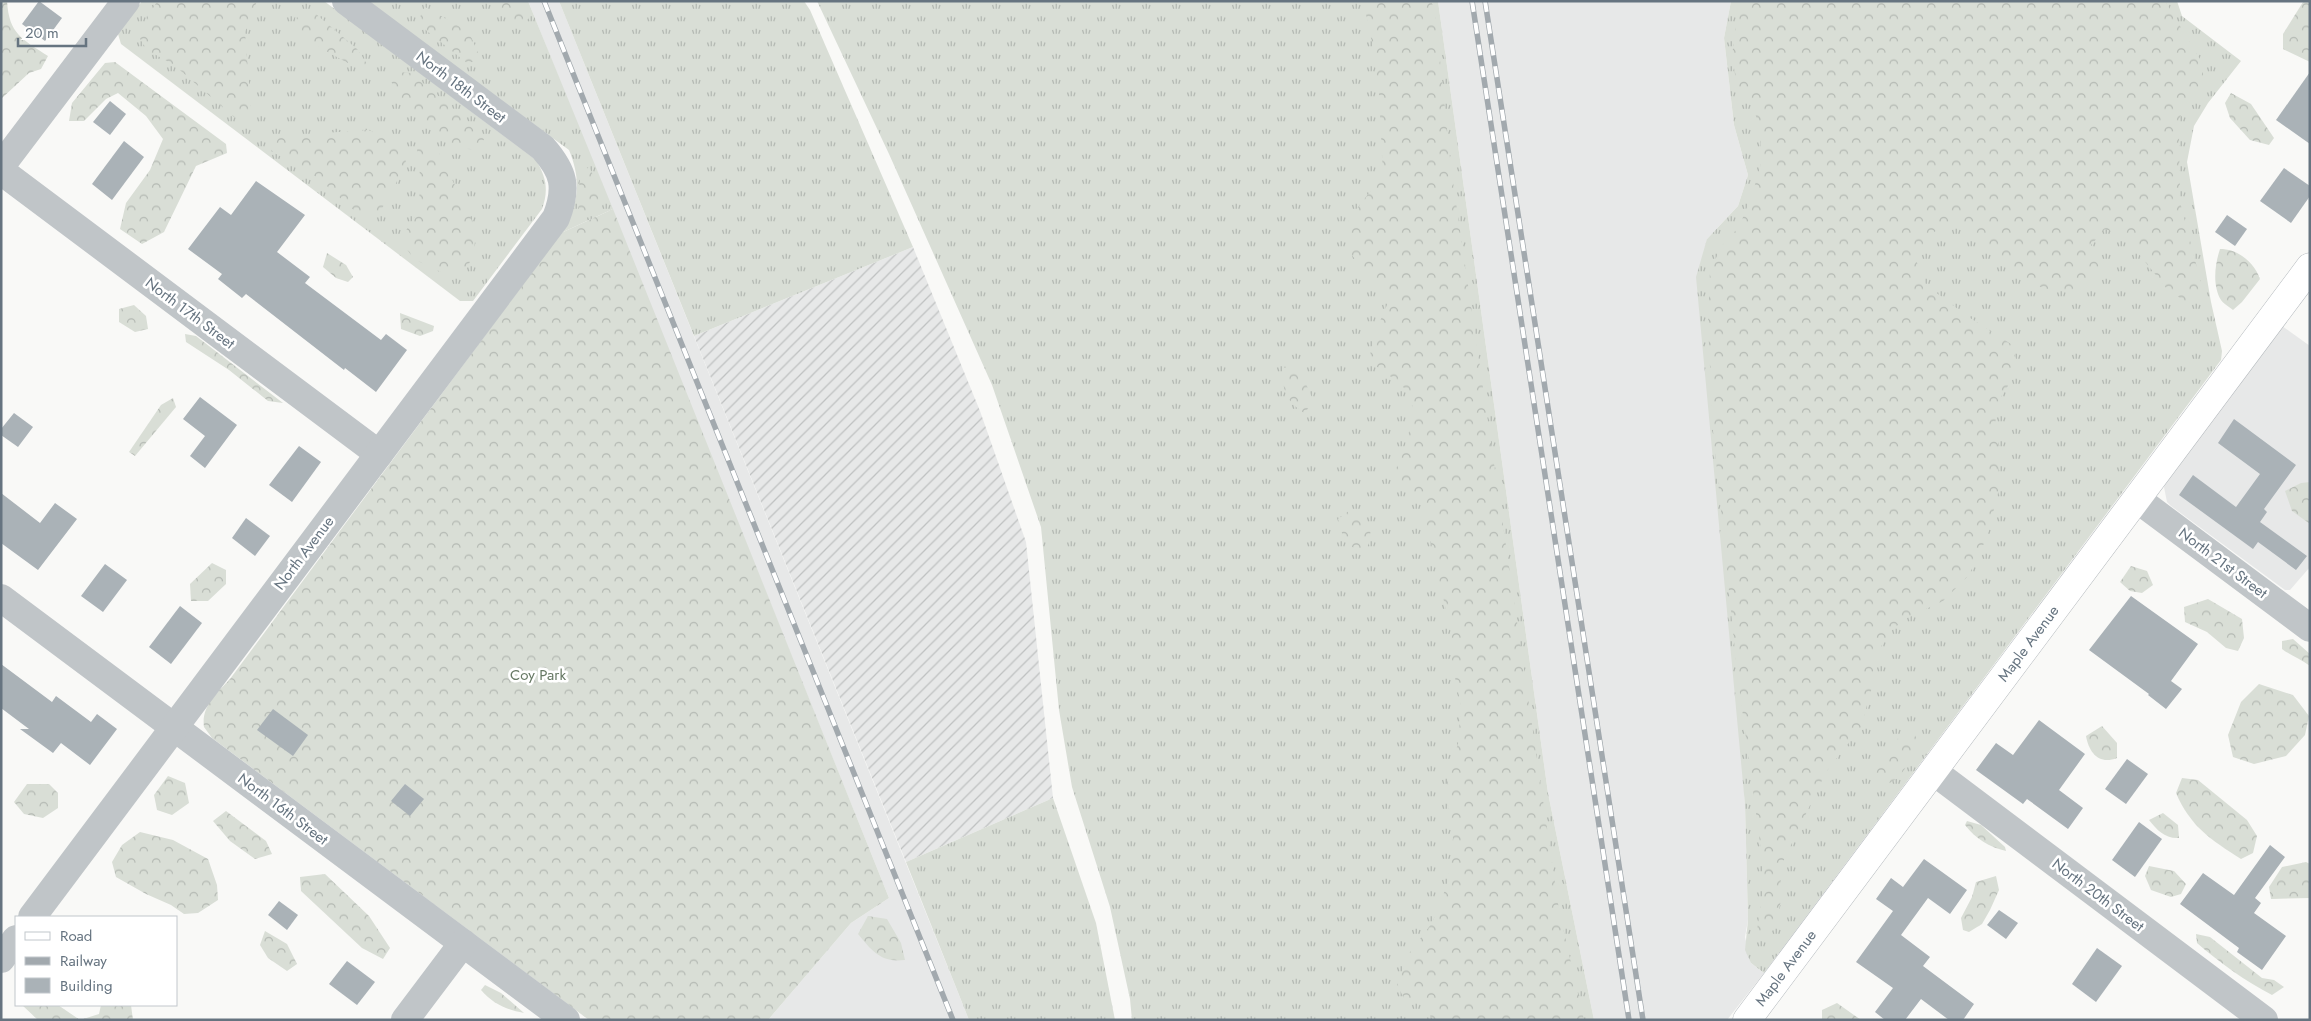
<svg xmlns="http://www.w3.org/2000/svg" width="2311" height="1021" viewBox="0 0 2311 1021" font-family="Jost,sans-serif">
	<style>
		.built { fill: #e7e8e8 }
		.industrial { fill: url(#industrial-furrows) }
		.grass { fill: url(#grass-tufts) }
		.forest { fill: url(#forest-crowns) }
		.building { fill: #aab2b7 }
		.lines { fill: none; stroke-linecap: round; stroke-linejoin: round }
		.major-casing { stroke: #b4b9bd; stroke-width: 29 }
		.minor { stroke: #c0c5c8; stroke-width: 28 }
		.major { stroke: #fff; stroke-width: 28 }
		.rail-casing { stroke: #a2a9ae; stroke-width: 5.5 }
		.rail { stroke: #fff; stroke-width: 4; stroke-dasharray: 11; stroke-linecap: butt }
		.labels { text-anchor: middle; stroke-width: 5; stroke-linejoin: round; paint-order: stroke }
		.street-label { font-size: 15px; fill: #667480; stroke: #fff }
		.park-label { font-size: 15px; fill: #677964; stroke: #fff }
	</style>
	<defs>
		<pattern id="industrial-furrows" width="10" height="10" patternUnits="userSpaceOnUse" patternTransform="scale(1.25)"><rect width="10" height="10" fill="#e7e8e8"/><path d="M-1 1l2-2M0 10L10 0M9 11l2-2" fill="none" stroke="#bfc1c1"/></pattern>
		<pattern id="grass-tufts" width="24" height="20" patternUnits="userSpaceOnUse" patternTransform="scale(1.25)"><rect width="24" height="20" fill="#d9ded6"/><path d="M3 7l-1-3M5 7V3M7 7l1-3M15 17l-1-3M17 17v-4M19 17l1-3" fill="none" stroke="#b4b9b3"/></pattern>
		<pattern id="forest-crowns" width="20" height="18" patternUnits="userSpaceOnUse" patternTransform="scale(1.25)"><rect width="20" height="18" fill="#d9ded6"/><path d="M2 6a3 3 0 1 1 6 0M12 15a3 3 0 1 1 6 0" fill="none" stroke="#b4b9b3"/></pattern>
	</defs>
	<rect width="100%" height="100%" fill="#f9f9f7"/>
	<g class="built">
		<polygon points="528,1 559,1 969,1020 768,1020 851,923 889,898"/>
		<polygon points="1438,1 1731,1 1724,38 1734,125 1748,175 1738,206 1707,239 1745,805 1748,920 1745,937 1751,963 1764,973 1727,1020 1594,1020 1548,793"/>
		<polygon points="2282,326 2310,346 2310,567 2290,590 2285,590 2171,506 2167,502 2164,487 2168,477"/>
	</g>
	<polygon class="industrial" points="913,247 980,411 1026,542 1053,798 906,862 694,336"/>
	<g class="grass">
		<path d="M 142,1 L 324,1 L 536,160 C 546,177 549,190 542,209 L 473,301 L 460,301 L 121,44 L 118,34 Z"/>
		<path d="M 366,1 L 528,1 L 613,209 L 561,233 C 579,204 582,182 569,150 Z"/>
		<polygon points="559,1 804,1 810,10 913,247 694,336"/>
		<polygon points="817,1 1438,1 1548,793 1594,1020 1132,1020 1130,999 1110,907 1072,787 1059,710 1041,527 992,385 889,154"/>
		<polygon points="1731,1 2177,1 2182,16 2241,61 2208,103 2194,126 2187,162 2211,302 2222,351 2221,360 1764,973 1751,963 1745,950 1748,920 1745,805 1696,277 1707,239 1738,206 1748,175 1734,125 1724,38"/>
		<polygon points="1053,798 1096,923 1115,1020 969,1020 906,862"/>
	</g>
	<g class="forest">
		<path d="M 1,1 L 7,1 C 9,34 22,39 48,56 L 41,69 L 29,73 L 1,99 Z"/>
		<polygon points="158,1 257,1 245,32 251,109 234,117 174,65 147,50 139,37 147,16"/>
		<polygon points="485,1 524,1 529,18 520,27"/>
		<path d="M 1363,1 L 1431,1 L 1435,11 L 1451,168 L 1559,910 L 1584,1020 L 1433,1020 L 1418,997 L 1405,1001 L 1397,984 L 1410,952 L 1432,923 L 1447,885 L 1453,838 L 1448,807 L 1447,775 L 1458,744 L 1461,705 L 1452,664 L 1451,633 L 1421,497 L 1393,476 C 1405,448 1414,426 1412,395 L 1394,379 L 1369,361 L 1374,335 L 1390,298 L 1374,284 L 1351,254 L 1348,220 L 1383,175 L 1379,93 L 1373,47 Z"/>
		<polygon points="1739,1 2165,1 2201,61 2204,80 2180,117 2179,136 2180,202 2201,283 2198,302 2186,302 2167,289 2127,239 2105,229 2091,245 2106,265 2098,280 2071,290 2046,289 2021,280 1989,253 1971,228 1955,217 1933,233 1914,255 1926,285 1967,316 2011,344 2019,368 2001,397 1995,423 1999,448 1998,493 1987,537 1969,575 1943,601 1907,618 1890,631 1874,659 1872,687 1861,727 1826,772 1780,868 1781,900 1775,929 1755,942 1762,899 1762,858 1737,671 1713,431 1708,324 1710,270 1723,244 1739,227 1752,195 1762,160 1760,133 1752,100 1737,86 1732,56"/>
		<polygon points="2310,1 2310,62 2283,49 2283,34 2303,2"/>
		<polygon points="425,7 469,32 481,60 467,63 417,23"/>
		<polygon points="316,14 357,49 367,64 357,68 304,39 295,18"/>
		<polygon points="115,62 226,144 227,153 196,166 164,232 142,244 120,229 126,203 150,170 163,139 146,116 118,93 106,99 84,121 69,121 72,103 105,63"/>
		<polygon points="387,71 411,73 475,127 484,139 479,150 457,148 419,119 396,93"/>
		<polygon points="2231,93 2251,104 2274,138 2269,145 2250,140 2230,118 2225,103"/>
		<polygon points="368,130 392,138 406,161 393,190 378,215 357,213 318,178 271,151 279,136"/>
		<polygon points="435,145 476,228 474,253 467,268 447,275 414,259 400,240 419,210 420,175 417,149"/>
		<path d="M 589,167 L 605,199 L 600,211 L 581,217 C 576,204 580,188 580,174 Z"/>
		<path d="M 613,209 L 889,898 L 851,923 L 768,1020 L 589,1020 L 212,738 L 204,727 C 201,706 217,693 230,679 L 561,233 Z"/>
		<path d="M 2220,249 C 2238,249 2254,262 2260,279 L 2242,302 L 2233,310 C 2229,307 2223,303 2221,300 C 2212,285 2215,264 2220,249 Z"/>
		<polygon points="327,253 346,265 353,277 348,282 336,278 323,267"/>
		<polygon points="134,305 146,316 148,329 135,332 119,322 119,309"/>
		<polygon points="400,313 434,326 433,331 420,336 401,329"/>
		<polygon points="185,334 196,336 283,403 268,401 229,370 186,342"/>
		<path d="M 1295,365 L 1306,384 L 1314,402 L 1304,413 C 1285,400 1282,390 1283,367 Z"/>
		<polygon points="173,398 176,407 135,456 129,452 161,405"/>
		<polygon points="2310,482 2310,524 2292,511 2285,491 2301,483"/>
		<polygon points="1350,510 1364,518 1371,528 1369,543 1363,556 1344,540 1338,519"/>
		<polygon points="212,563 226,570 226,584 208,601 191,601 190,584"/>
		<polygon points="2131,566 2147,571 2153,585 2142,593 2130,591 2120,582"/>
		<polygon points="2208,599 2242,619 2244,638 2238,651 2226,648 2207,632 2185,622 2184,607"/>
		<path d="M 2293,639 L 2310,654 L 2310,666 C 2301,659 2291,656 2282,649 L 2282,641 Z"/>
		<polygon points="2259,684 2293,695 2309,716 2305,735 2286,756 2254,764 2233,757 2228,735 2241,702"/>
		<path d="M 2102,726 L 2117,743 L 2117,758 C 2099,765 2089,753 2086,736 Z"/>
		<polygon points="1915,735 1920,748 1898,778 1881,788 1873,769 1900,736"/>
		<polygon points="168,776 185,783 189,803 172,815 157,810 154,795"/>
		<path d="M 2182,778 L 2198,780 L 2247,820 L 2257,836 L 2253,853 L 2241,859 C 2211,840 2190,826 2176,793 Z"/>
		<polygon points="27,784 49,784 58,793 58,808 43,818 24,814 14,802"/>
		<polygon points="226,811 266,841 272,854 255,859 230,841 213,821"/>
		<path d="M 2163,813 L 2178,825 L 2179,838 C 2165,839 2157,830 2149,820 Z"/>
		<path d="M 1967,821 L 1981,825 L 2005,847 L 2006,851 C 1989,847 1976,839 1965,825 Z"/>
		<polygon points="140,832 173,840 208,859 217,885 218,900 198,913 184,914 171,905 146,894 116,877 112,862 122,845"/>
		<polygon points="2306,862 2310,864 2310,898 2271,899 2269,887 2282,867"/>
		<polygon points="2149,866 2174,871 2186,884 2181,894 2171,897 2151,890 2145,876"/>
		<polygon points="325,874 369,916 390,948 383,959 362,948 301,891 300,877"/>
		<polygon points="1996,876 1999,890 1990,910 1982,924 1969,932 1963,930 1961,918 1972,897 1976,882"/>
		<path d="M 868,916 L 887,919 L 901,943 L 905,960 C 881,963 872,951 858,934 Z"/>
		<polygon points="265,931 287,944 297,964 287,971 268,958 260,945"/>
		<path d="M 2196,934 L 2210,937 L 2262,978 L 2274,980 L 2284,987 L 2272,995 C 2245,981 2220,963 2197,943 Z"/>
		<path d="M 485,985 L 501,993 L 524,1013 C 507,1010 493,1004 481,990 Z"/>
		<polygon points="1837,1003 1861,1020 1822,1020 1822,1010"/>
		<polygon points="22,1005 58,1005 80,1020 99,1014 101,1005 131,1005 133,1020 38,1020"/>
	</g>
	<g class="building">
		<polygon points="39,1 62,18 45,41 22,24"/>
		<polygon points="2310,72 2310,144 2276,120"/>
		<polygon points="110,101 126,114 110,135 93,122"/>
		<polygon points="124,141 144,157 112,200 92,184"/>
		<polygon points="2284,168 2310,186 2310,196 2291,223 2260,201"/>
		<polygon points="256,181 305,215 277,252 310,277 305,283 381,340 386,334 407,350 376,392 345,368 344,370 246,294 242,298 218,279 222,274 188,249 220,207 231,215"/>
		<polygon points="2227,215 2247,229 2235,246 2215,232"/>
		<polygon points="200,397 237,425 205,468 190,456 205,436 183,419"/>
		<polygon points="14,413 33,427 18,447 1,435 1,429"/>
		<polygon points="2234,419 2296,465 2264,509 2267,512 2260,522 2307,556 2296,570 2258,542 2253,549 2179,495 2193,475 2236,507 2260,474 2218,443"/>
		<polygon points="299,446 321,462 292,502 269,485"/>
		<polygon points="1,493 40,523 55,503 77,519 38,570 1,543"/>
		<polygon points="246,518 270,536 255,556 232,538"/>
		<polygon points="105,564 127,580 103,612 81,596"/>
		<polygon points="2131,596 2198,644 2171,681 2182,689 2166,709 2148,695 2149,694 2089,650"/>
		<polygon points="180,606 202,623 171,664 149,647"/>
		<polygon points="1,664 52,702 56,696 91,722 97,714 117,729 90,765 61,743 53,753 20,729 29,729 1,708"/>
		<polygon points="273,709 308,735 293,756 257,730"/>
		<polygon points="2039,720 2085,754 2059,790 2083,808 2068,829 2027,799 2023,804 1976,770 1996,743 2013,755"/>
		<polygon points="2127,759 2148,774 2126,804 2105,789"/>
		<polygon points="405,784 424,799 410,816 391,801"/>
		<polygon points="2139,822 2162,839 2135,877 2112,860"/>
		<polygon points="2270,845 2285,857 2255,898 2261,903 2254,913 2286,936 2262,970 2237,952 2239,948 2180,904 2203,873 2234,895"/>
		<polygon points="1924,859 1967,890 1950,914 1928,898 1901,935 1930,957 1923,966 1974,1004 1963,1020 1949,1020 1921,999 1905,1020 1885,1020 1875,1012 1893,988 1856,962 1893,911 1876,899 1891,878 1903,887"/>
		<polygon points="279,901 298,915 287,930 268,915"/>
		<polygon points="1999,910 2018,923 2006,939 1987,925"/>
		<polygon points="2097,948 2122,966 2096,1002 2072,984"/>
		<polygon points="347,961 375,982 357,1005 329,984"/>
	</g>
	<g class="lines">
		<defs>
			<g id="major">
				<path id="s1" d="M 1747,1020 L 2310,267"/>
			</g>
		</defs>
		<use href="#major" class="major-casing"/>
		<g class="minor">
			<polyline points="1,166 126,1"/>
			<polyline points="1,171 379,454"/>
			<polyline points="2137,499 2310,628"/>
			<polyline points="1,598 566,1020"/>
			<polyline points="1933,771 2264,1020"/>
			<path d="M 32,917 L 556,218 C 568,187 564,172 543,148 L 346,1"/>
			<polyline points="1,959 16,939"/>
			<polyline points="405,1020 463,943"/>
		</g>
		<use href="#major" class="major"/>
		<defs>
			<g id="rail">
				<polyline points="544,1 953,1020"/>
				<polyline points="1472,1 1629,1020"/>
				<polyline points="1485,1 1643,1020"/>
			</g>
		</defs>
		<use href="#rail" class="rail-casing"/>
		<use href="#rail" class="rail"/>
	</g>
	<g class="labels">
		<g class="street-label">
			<text transform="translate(461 87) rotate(37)" y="5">North 18th Street</text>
			<text transform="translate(190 313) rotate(37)" y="5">North 17th Street</text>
			<text transform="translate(304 553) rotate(-53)" y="5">North Avenue</text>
			<text transform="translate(2223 563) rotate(37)" y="5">North 21st Street</text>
			<text dy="5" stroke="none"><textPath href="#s1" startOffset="470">Maple Avenue</textPath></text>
			<text transform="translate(283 809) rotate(37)" y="5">North 16th Street</text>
			<text transform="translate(2098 895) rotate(37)" y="5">North 20th Street</text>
			<text dy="5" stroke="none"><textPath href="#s1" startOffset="65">Maple Avenue</textPath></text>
		</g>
		<g class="park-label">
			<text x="538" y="680">Coy Park</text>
		</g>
	</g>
	<rect width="2311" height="1021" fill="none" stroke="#667480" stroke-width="5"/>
	<rect x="15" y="916" width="162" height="90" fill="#ffffff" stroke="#c2c7cc"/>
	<rect x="25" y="932" width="25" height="8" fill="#ffffff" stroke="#c2c7cc"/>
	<text x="60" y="941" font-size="15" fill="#667480">Road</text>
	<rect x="25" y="957" width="25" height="8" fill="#a2a9ae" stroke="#c2c7cc"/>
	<text x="60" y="966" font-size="15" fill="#667480">Railway</text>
	<rect x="25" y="978" width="25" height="15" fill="#aab2b7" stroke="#c2c7cc"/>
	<text x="60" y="991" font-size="15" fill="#667480">Building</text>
	<path d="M18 38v8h68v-8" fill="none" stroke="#667480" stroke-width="2.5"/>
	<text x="25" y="38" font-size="15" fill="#667480" stroke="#ffffff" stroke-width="4" paint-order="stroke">20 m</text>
</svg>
